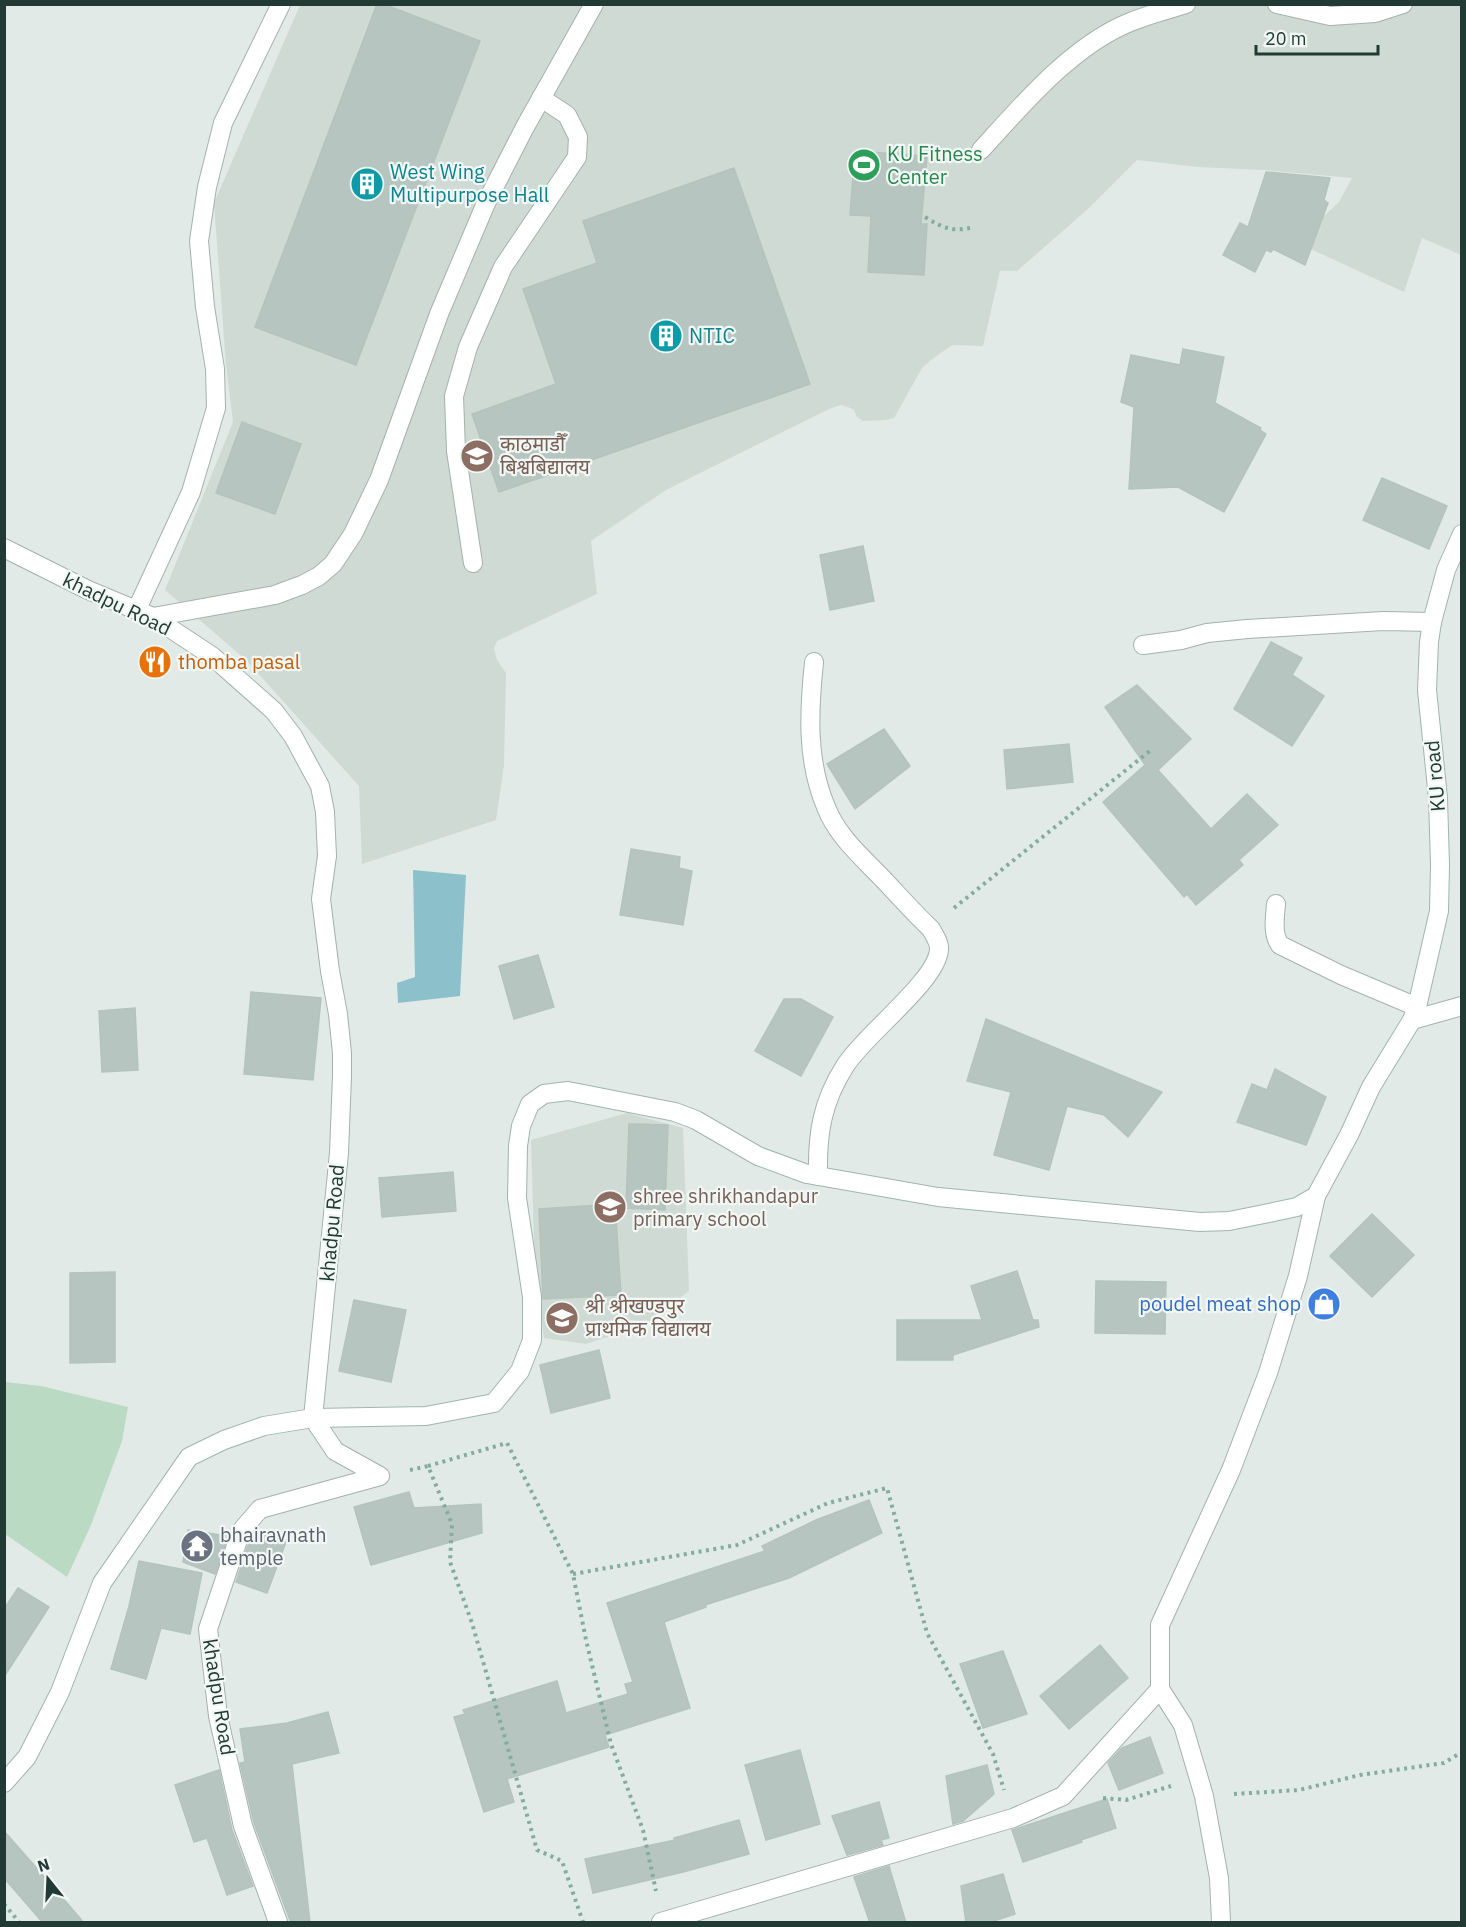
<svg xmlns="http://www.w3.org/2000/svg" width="1466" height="1927" viewBox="0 0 1466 1927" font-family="'IBM Plex Sans','Noto Sans Devanagari',sans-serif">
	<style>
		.built { fill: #cfdad5 }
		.green { fill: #bbdac4 }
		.water { fill: #8cc1cc }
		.building { fill: #b6c5bf; stroke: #b4c3bd; stroke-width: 1.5 }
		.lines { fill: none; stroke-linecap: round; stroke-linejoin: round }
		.lane-casing { stroke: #a4b2ad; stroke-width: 20 }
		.street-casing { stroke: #a4b2ad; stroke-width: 20 }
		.secondary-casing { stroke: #a0b5ae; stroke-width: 20 }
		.path { stroke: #83aca0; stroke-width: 4; stroke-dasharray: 3 4.5; stroke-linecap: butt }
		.lane { stroke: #fff; stroke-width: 18 }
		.street { stroke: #fff; stroke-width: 18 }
		.secondary { stroke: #fff; stroke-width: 18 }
		.labels { text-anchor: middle; stroke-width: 4.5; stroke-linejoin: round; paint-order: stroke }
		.leisure-label { font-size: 20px; fill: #27864d; stroke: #f1f7f4; text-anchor: start }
		.culture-label { font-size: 20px; fill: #0d838f; stroke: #f1f7f4; text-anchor: start }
		.education-label { font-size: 20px; fill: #785e54; stroke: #f1f7f4; text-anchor: start }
		.street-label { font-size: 20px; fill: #223a34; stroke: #f1f7f4 }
		.food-label { font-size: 20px; fill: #c56008; stroke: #f1f7f4; text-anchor: start }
		.shop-label { font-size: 20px; fill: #366cbe; stroke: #f1f7f4; text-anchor: end }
		.worship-label { font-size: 20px; fill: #5b616d; stroke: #f1f7f4; text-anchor: start }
	</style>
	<rect width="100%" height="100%" fill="#e1eae6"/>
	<g class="built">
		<polygon points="300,5 1461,5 1461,255 1422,238 1404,292 1302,245 1312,227 1339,202 1352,178 1264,170 1198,167 1137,160 1088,209 1017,271 1000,271 983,346 952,345 931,360 922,368 894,418 885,420 863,421 857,417 854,410 848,407 841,405 829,409 666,490 591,541 597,594 497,641 494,648 497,660 506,673 504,765 496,820 362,864 359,786 247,661 165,590 233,422 226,365 214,203"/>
		<polygon points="627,1113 683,1128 689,1291 645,1325 586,1344 544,1338 535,1275 531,1140"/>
	</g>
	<polygon class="green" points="5,1382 41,1386 128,1407 122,1441 91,1525 67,1577 5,1534"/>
	<polygon class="water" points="413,870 466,875 460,996 398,1003 397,983 415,977"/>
	<g class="building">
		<polygon points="377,4 383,4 480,41 356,365 255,327"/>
		<polygon points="855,151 927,156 921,224 927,224 924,275 868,272 871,216 850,215"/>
		<polygon points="734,168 810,384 499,492 472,414 556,384 523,289 597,263 583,221"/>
		<polygon points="1266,172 1330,178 1324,200 1328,203 1305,265 1273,249 1271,252 1266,250 1255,272 1223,255 1240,223 1248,227"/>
		<polygon points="1183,349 1224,357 1215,403 1261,428 1260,430 1266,434 1224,512 1178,487 1129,489 1134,407 1121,402 1131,355 1180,365"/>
		<polygon points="242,422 301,444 275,514 216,493"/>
		<polygon points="1382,478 1447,506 1429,549 1363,520"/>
		<polygon points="863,546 874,601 830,610 820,555"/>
		<polygon points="1271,642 1302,658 1292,675 1324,696 1292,746 1234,709"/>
		<polygon points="1137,685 1191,739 1158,770 1211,829 1247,794 1278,825 1239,860 1243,865 1196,905 1187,894 1184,897 1103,802 1145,765 1105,707"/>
		<polygon points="884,729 910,766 855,809 827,764"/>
		<polygon points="1069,744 1073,782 1007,789 1004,750"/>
		<polygon points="631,849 680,857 679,868 692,871 683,925 620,915"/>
		<polygon points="538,955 554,1007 514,1019 499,966"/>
		<polygon points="251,992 321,998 313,1080 244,1074"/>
		<polygon points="784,999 801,999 833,1017 801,1076 755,1051"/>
		<polygon points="135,1008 138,1070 102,1072 99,1011"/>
		<polygon points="986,1019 1162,1092 1128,1137 1104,1115 1067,1106 1049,1170 994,1155 1011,1092 967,1081"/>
		<polygon points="1275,1069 1326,1097 1306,1145 1237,1122 1252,1084 1267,1090"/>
		<polygon points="629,1124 668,1125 665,1210 626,1208"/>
		<polygon points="453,1172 456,1211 382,1217 379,1178"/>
		<polygon points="615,1204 621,1295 543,1299 539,1209"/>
		<polygon points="1372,1214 1414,1255 1372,1297 1330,1256"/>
		<polygon points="1017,1271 1033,1320 1038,1320 1039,1327 953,1355 953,1360 897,1360 897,1320 982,1320 971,1286"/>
		<polygon points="115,1272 115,1362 70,1363 70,1273"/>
		<polygon points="1096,1281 1166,1282 1165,1334 1095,1333"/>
		<polygon points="354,1300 406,1310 391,1382 339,1371"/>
		<polygon points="599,1350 610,1398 551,1413 540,1365"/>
		<polygon points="409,1492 414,1508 481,1504 482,1533 371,1565 354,1507"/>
		<polygon points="869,1500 882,1533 789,1578 705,1605 706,1607 664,1622 690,1708 605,1735 609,1747 507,1779 514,1802 484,1812 454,1717 465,1714 463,1710 557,1681 566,1713 628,1694 625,1684 633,1682 607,1603 765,1551 762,1546 816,1520"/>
		<polygon points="188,1530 228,1536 215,1574 183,1562"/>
		<polygon points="256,1531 286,1542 267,1593 236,1582 250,1539"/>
		<polygon points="139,1561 202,1573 190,1634 161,1628 146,1679 111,1669 129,1606"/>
		<polygon points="18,1588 49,1607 4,1677 4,1609"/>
		<polygon points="1100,1645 1128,1678 1069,1729 1040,1696"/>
		<polygon points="1003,1651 1027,1714 983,1728 960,1664"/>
		<polygon points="328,1712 339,1753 292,1764 310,1923 291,1923 254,1823 240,1763 245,1762 240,1729 287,1723"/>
		<polygon points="1150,1737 1163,1773 1119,1790 1108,1763 1122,1748"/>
		<polygon points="800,1750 820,1824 766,1840 745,1765"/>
		<polygon points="987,1765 994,1794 963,1821 953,1824 946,1776"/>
		<polygon points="219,1770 232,1830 253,1886 227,1895 207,1838 194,1842 175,1785"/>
		<polygon points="1107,1799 1116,1828 1081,1840 1082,1842 1023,1862 1012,1830"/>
		<polygon points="879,1802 889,1838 881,1840 883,1845 847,1855 832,1816"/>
		<polygon points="739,1820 749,1854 683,1872 593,1893 585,1859 675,1840 674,1838"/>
		<polygon points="4,1831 55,1889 84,1923 43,1923 31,1909 4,1878"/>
		<polygon points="889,1866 906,1923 870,1923 854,1877"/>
		<polygon points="1003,1874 1015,1914 988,1923 966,1923 961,1886"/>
	</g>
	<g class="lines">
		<defs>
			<g id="lane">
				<polyline points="1277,4 1330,16 1375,13 1403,4"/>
				<path d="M 981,150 C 1023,104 1071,47 1128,23 C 1147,15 1167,10 1186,4"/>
				<polyline points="473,563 456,451 454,396 468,347 503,267 577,157 578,137 567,115 541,98"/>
				<polyline points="153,617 275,595 302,585 319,576 333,564 353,534 379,480 439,314 486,203 525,127 594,4"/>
				<path d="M 1276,904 C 1275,918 1272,934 1280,945 L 1341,975 L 1417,1007"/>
			</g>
			<g id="street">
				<polyline points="4,548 88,590 153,617 212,656 274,711 293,736 320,786 325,812 327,856 321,899 330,971 338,1014 342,1053 342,1076 339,1153 313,1418 335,1451 380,1476 260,1509 241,1531 208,1629 218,1716 243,1826 278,1922"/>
				<polyline points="137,609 191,492 216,408 215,369 205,307 199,241 207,187 223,123 281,4"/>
				<polyline points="1143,645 1181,640 1207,633 1247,629 1383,621 1432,622"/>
				<path d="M 814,662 C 809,711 806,760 826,807 C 837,836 862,857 883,879 C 899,896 914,913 931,929 C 934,935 940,943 939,950 C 936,982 865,1034 845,1066 C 822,1102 817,1134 818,1176"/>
				<polyline points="1412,1020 1462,1006"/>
				<polyline points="1160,1689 1183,1725 1204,1796 1219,1878 1221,1922"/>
				<polyline points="661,1922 1013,1818 1063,1796 1160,1689 1160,1625 1231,1470 1268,1373 1298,1276 1316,1196"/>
			</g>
			<polyline id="secondary" points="4,1783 27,1757 60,1692 102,1583 189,1457 224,1440 264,1426 313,1418 426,1416 494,1403 520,1371 532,1340 532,1297 517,1198 518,1146 521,1126 530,1104 544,1094 568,1091 675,1112 696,1120 758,1156 807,1174 938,1197 1200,1222 1229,1221 1269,1213 1297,1207 1316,1196 1349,1135 1371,1087 1412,1020 1417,1007 1439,911 1440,865 1438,798 1427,690 1429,642 1432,622 1446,570 1462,534"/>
		</defs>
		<use href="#lane" class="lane-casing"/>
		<use href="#street" class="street-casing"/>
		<use href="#secondary" class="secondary-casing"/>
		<g class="path">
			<path d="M 925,217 C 941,227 952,232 970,228"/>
			<polyline points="954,908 1151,750"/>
			<polyline points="428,1466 507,1443 573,1574 586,1640 611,1744 643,1830 656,1891"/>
			<polyline points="410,1470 428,1466 452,1524 450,1562 472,1623 537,1850 562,1861 583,1922"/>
			<polyline points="573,1574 737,1545 828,1503 887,1488 927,1633 993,1754 1004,1790"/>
			<polyline points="1234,1794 1299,1790 1360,1775 1444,1763 1462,1752"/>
			<polyline points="1103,1798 1126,1800 1171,1786"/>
			<polyline points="4,1904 19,1922"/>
		</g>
		<use href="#lane" class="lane"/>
		<use href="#street" class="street"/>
		<use href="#secondary" class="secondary"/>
	</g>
	<defs>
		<symbol id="stadium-disc" viewBox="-11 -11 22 22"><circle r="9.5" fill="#2e9e5b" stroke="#f1f7f4"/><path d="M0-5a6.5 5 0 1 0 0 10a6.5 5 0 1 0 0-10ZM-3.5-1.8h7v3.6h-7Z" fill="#fff"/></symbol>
		<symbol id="building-disc" viewBox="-11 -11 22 22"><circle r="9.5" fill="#0f9aa8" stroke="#f1f7f4"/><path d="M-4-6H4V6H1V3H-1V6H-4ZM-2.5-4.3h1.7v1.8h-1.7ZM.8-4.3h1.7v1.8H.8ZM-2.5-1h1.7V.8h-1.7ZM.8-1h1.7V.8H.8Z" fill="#fff"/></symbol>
		<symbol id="university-disc" viewBox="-11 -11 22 22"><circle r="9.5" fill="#8d6e63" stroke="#f1f7f4"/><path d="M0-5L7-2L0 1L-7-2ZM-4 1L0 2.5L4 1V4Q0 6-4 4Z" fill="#fff"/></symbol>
		<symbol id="restaurant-disc" viewBox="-11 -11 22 22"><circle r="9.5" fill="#e8710a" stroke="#f1f7f4"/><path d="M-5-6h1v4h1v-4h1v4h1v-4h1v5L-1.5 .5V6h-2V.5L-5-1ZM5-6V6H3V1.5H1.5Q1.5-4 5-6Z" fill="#fff"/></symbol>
		<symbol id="school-disc" viewBox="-11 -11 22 22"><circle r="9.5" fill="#8d6e63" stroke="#f1f7f4"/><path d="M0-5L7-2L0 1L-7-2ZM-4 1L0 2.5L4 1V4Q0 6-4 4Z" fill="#fff"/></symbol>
		<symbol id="shop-disc" viewBox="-11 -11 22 22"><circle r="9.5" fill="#3f7fe0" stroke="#f1f7f4"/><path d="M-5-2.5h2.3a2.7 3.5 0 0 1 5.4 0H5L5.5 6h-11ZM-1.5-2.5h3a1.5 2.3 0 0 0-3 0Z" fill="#fff"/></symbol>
		<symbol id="temple-disc" viewBox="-11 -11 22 22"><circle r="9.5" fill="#6b7280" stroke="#f1f7f4"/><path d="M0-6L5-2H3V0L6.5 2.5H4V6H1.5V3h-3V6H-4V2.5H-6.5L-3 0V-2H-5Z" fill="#fff"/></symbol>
	</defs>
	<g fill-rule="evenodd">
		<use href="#stadium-disc" x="845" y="146" width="38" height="38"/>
		<use href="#building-disc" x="348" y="165" width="38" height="38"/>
		<use href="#building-disc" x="647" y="317" width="38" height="38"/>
		<use href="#university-disc" x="458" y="437" width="38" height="38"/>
		<use href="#restaurant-disc" x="136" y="643" width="38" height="38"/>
		<use href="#school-disc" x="591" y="1188" width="38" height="38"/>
		<use href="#shop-disc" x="1305" y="1285" width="38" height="38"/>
		<use href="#school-disc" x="543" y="1299" width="38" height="38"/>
		<use href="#temple-disc" x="178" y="1527" width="38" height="38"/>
	</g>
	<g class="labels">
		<g class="leisure-label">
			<text x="887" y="161">KU Fitness<tspan x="887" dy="23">Center</tspan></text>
		</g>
		<g class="culture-label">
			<text x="390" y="179">West Wing<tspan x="390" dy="23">Multipurpose Hall</tspan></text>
			<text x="689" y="343">NTIC</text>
		</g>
		<g class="education-label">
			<text x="500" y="451">काठमाडौँ<tspan x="500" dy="23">बिश्वबिद्यालय</tspan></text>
			<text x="633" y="1203">shree shrikhandapur<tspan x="633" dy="23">primary school</tspan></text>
			<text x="585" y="1313">श्री श्रीखण्डपुर<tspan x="585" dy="23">प्राथमिक विद्यालय</tspan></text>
		</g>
		<g class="street-label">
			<text transform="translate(117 604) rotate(26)" y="7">khadpu Road</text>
			<text transform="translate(1435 776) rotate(-95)" y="7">KU road</text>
			<text transform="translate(332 1223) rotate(-85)" y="7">khadpu Road</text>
			<text transform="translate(219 1697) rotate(81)" y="7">khadpu Road</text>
		</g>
		<g class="food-label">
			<text x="178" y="669">thomba pasal</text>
		</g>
		<g class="shop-label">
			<text x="1301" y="1311">poudel meat shop</text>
		</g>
		<g class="worship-label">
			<text x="220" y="1542">bhairavnath<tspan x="220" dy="23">temple</tspan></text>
		</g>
	</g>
	<rect width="1466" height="1927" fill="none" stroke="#223a34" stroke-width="12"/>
	<g transform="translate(48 1879) rotate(342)" stroke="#f1f7f4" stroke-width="4.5" paint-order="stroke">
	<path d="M0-4.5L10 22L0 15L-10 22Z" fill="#223a34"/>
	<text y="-9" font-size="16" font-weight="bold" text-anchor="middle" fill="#223a34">N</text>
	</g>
	<path d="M1256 45v9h122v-9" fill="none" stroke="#223a34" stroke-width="3"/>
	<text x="1265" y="45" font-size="18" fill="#223a34" stroke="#f1f7f4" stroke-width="4.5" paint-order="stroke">20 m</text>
</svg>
